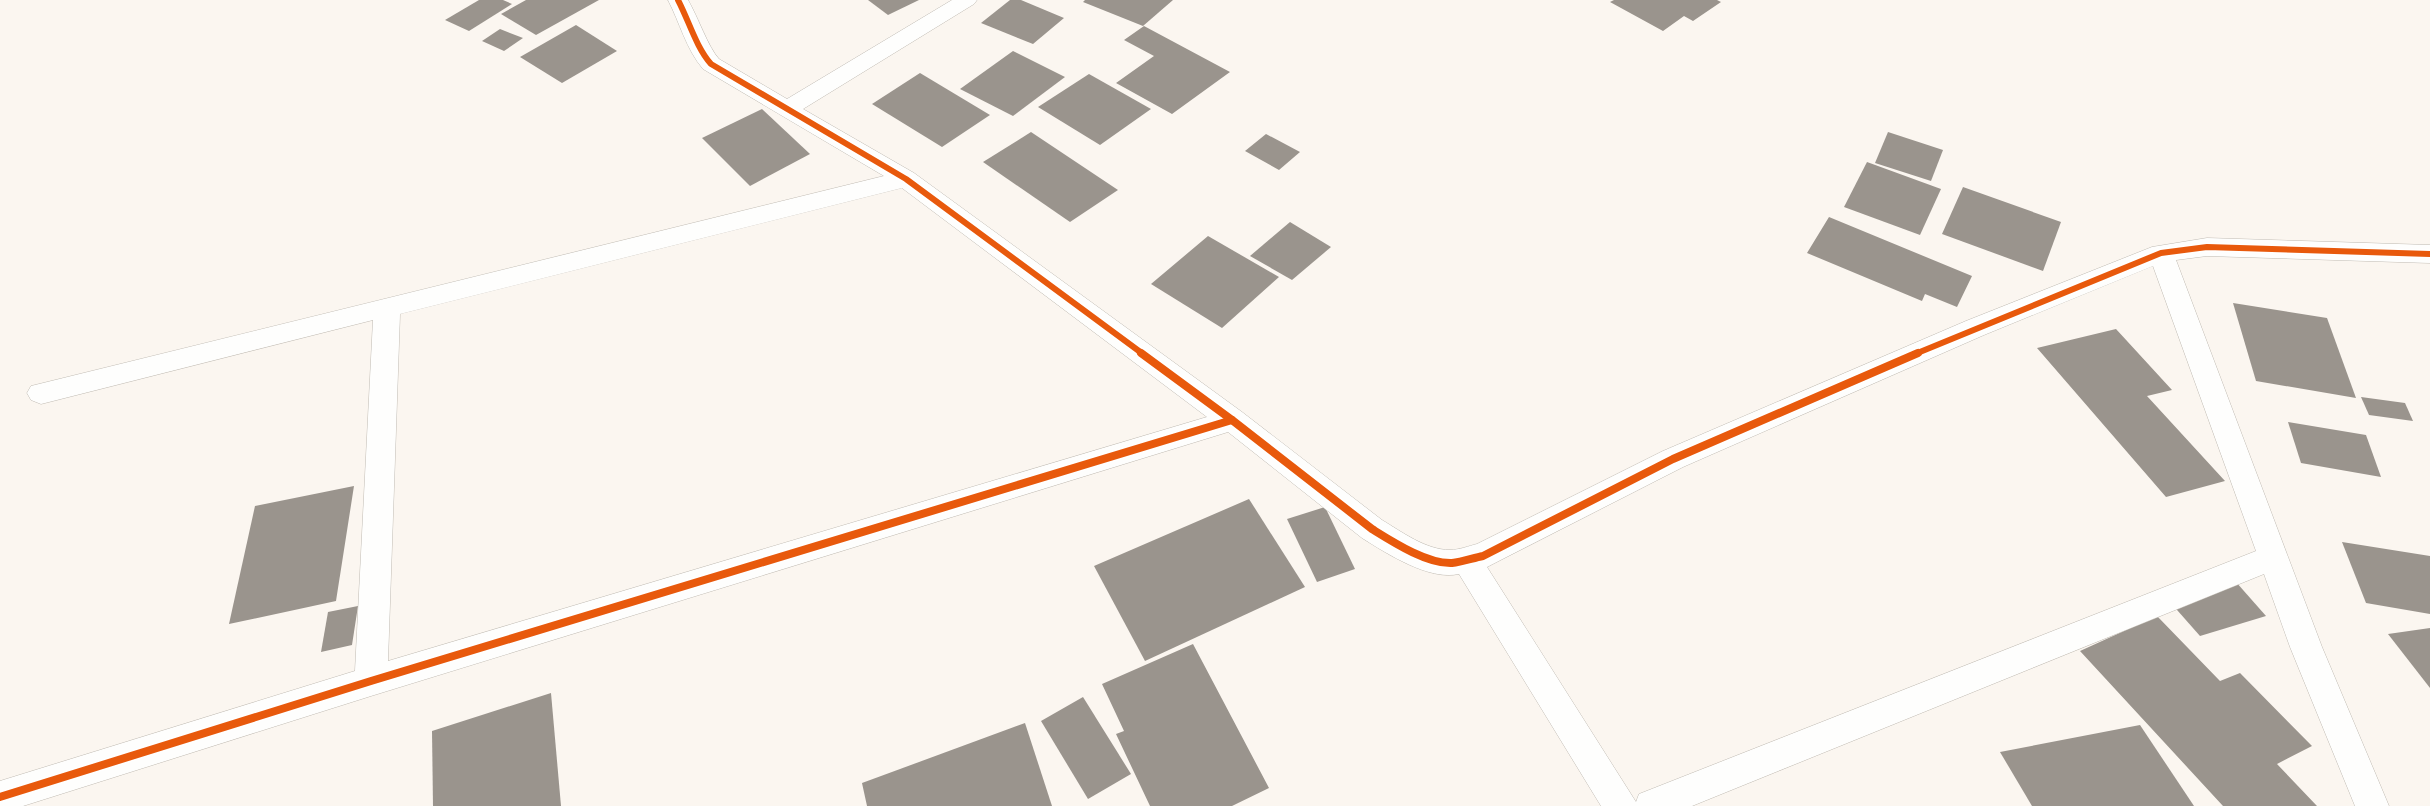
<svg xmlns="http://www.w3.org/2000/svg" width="2430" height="806" viewBox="0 0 2430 806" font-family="Raleway,sans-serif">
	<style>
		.building { fill: #9a948d }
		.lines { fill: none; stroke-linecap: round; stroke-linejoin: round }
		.street-casing { stroke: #c0bbb3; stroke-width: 1 }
		.street { fill: #fefefd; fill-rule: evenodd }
		.cycleway-far1-casing { stroke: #fff; stroke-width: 9 }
		.cycleway-casing { stroke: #fff; stroke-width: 11 }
		.cycleway-far1 { stroke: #e8590c; stroke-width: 6 }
		.cycleway { stroke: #e8590c; stroke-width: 8 }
	</style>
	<rect width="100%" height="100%" fill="#fbf6f0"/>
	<g class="building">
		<polygon points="479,0 503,0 512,4 469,31 445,20"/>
		<polygon points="526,0 599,0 536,35 501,14"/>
		<polygon points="868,0 919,0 888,15"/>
		<polygon points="1010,0 1021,0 1064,18 1033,44 981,23"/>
		<polygon points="1085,0 1173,0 1143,26 1083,2"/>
		<polygon points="1614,0 1717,0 1721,2 1693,21 1684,16 1663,31 1610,2"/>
		<polygon points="576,25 617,51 562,83 520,57"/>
		<polygon points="1144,26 1230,72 1172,114 1116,83 1154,56 1124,40"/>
		<polygon points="500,29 523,38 504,51 482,41"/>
		<polygon points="1013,51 1065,77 1013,116 960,89"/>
		<polygon points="920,73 990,115 942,147 872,104"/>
		<polygon points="1089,74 1151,109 1100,145 1038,107"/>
		<polygon points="762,109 810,154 750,186 702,138"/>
		<polygon points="1031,132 1118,190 1070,222 983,162"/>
		<polygon points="1888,132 1943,150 1931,181 1875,163"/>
		<polygon points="1266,134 1300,152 1279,170 1245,151"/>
		<polygon points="1867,162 1941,189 1920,235 1844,207"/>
		<polygon points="1963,187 2061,222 2043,271 1942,234"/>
		<polygon points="1829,217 1972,276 1957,307 1925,294 1922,301 1807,253"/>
		<polygon points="1290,222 1331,247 1292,280 1250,256"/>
		<polygon points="1208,236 1279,277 1222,328 1151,284"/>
		<polygon points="2233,303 2327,318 2356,398 2256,381"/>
		<polygon points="2116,329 2172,390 2147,396 2225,481 2166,497 2037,348"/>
		<polygon points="2361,397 2405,403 2413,421 2369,415"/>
		<polygon points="2288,422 2366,435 2381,477 2301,463"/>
		<polygon points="354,486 336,601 229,624 255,506"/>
		<polygon points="1249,499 1305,587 1145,661 1094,566"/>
		<polygon points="1325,507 1355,569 1317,582 1287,519"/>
		<polygon points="2342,542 2430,556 2430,614 2366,603"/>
		<polygon points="2236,582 2266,616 2200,636 2170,602"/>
		<polygon points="358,606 352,645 321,652 328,612"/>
		<polygon points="2157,616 2220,681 2240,673 2312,746 2277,764 2317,806 2223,806 2080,651"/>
		<polygon points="2430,628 2430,688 2388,634"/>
		<polygon points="1193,644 1269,788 1232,806 1150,806 1116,734 1124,731 1102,684"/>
		<polygon points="551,693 561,806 433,806 432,731"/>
		<polygon points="1083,697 1131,774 1088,799 1041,721"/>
		<polygon points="1025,723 1052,806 867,806 862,783"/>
		<polygon points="2140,725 2194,806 2032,806 2000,752"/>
	</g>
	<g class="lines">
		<defs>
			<path id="street" d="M 668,0 L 688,0 C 698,17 708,47 719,59 L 787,99 L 952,0 L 977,0 L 974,4 L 803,109 L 914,173 L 1242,412 L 1382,520 C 1402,532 1426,550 1450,550 C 1459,550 1469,546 1477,544 L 1663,451 L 1966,321 L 2152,247 L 2207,238 L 2430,245 L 2430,263 L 2207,256 L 2176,260 L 2322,647 L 2389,806 L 2355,806 L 2290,647 L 2264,574 L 1692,806 L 1601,806 L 1459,574 C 1429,581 1386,553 1362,538 L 1228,432 L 371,696 L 23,806 L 0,806 L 0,781 L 355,671 L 373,320 L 41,404 L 31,400 L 27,393 L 31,386 L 884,176 L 703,69 C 686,49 680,23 668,0 ZM 902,188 L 1207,417 L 388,661 L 400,314 ZM 2153,266 L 2256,551 L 1639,794 L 1636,802 L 1487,567 L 1683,467 L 1984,335 Z"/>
		</defs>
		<use href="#street" class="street-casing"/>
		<use href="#street" class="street"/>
		<defs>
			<g id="cycleway-far1">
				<path d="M 678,0 C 689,21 696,47 711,64 L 906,179 L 1143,354"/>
				<polyline points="1915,354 2161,253 2207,247 2430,254"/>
			</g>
			<g id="cycleway">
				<path d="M 1141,353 L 1232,420 L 1372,529 C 1393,542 1427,564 1452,563 C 1462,562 1473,558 1483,556 L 1673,459 L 1918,353"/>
				<polyline points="0,797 371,681 1232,420"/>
			</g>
		</defs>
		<use href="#cycleway-far1" class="cycleway-far1-casing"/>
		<use href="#cycleway" class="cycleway-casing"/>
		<use href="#cycleway-far1" class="cycleway-far1"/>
		<use href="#cycleway" class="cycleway"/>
	</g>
</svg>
